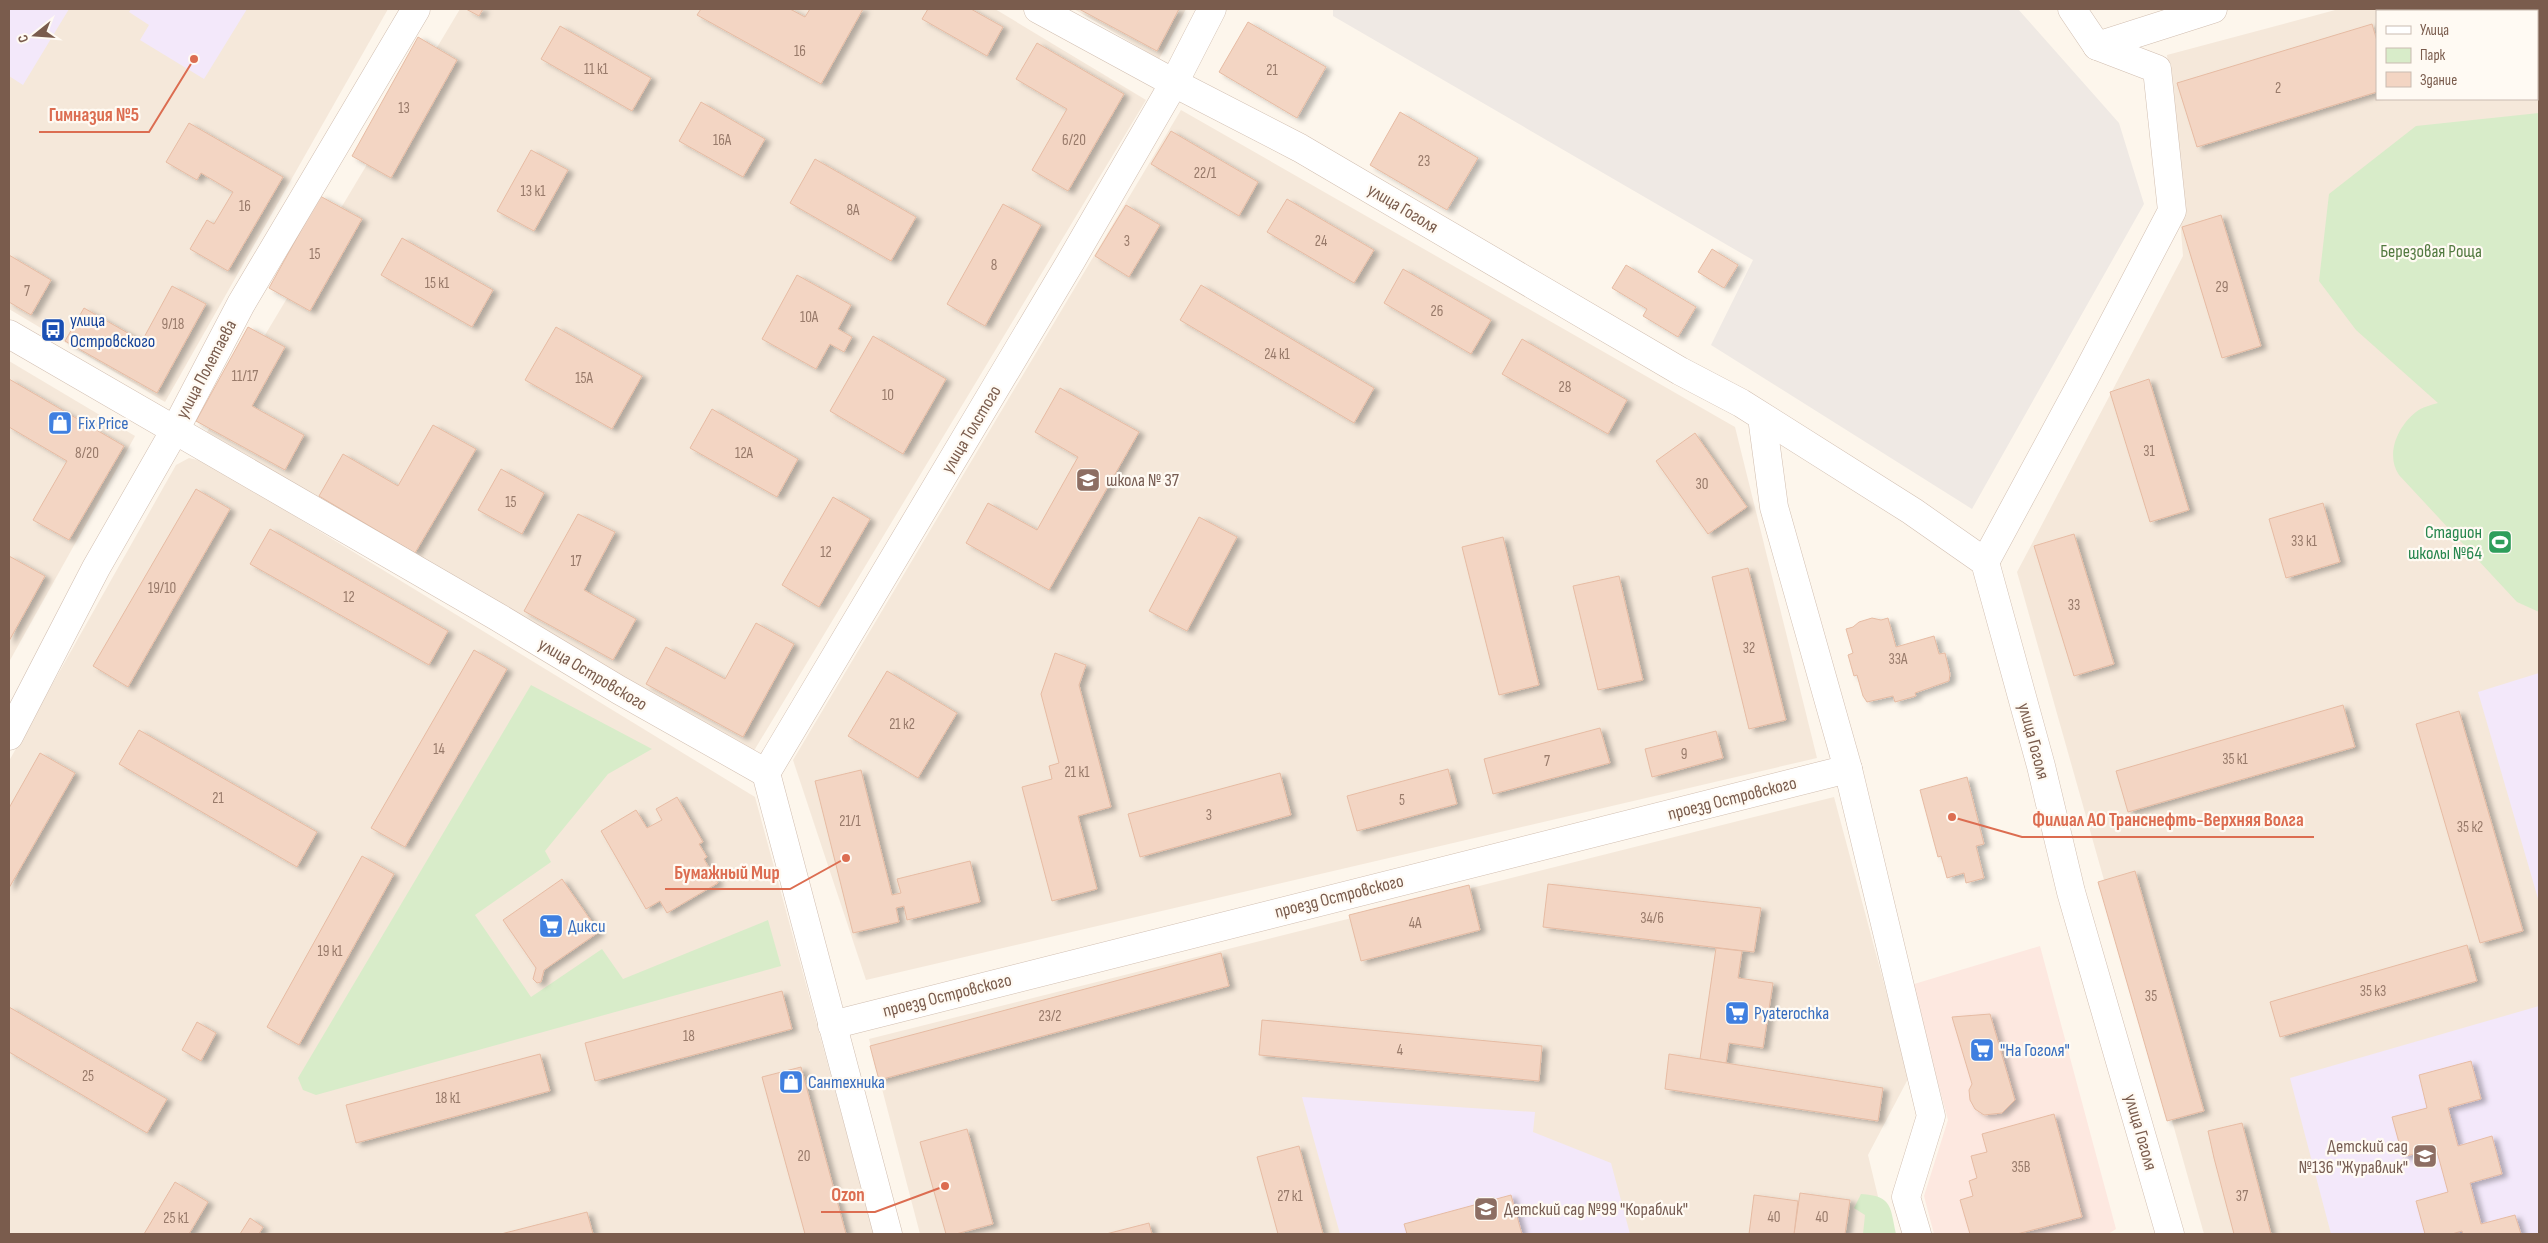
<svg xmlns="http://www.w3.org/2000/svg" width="2548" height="1243" viewBox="0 0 2548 1243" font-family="'Sofia Sans Condensed',sans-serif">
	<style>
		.residential { fill: #f5e8da; fill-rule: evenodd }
		.commercial { fill: #fde8e0 }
		.industrial { fill: #efe9e4 }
		.education { fill: #f3e8fa }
		.green { fill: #d8ecc9 }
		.building { fill: #f3d5c3; stroke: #e6bba3; filter: url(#shadow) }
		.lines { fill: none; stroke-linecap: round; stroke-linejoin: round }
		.minor-casing { stroke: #d1beb0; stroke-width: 29 }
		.minor { stroke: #fff; stroke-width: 28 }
		.labels { text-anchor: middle; stroke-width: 4.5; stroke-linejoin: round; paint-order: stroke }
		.number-label { font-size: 15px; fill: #987a6a }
		.street-label { font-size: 18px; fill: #7a5c4d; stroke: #fffaf3 }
		.park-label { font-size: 18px; fill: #537a41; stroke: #fffaf3 }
		.transit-label { font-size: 18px; fill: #164399; stroke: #fffaf3; text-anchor: start }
		.shop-label { font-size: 18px; fill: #366cbe; stroke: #fffaf3; text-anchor: start }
		.education-label { font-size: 18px; fill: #785e54; stroke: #fffaf3; text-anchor: start }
		.leisure-label { font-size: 18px; fill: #27864d; stroke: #fffaf3; text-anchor: end }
		.leader { fill: none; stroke: #dc6d51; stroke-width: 2 }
		.callout-dot { fill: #dc6d51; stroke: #fffaf3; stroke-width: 2 }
		.callout-label { font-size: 19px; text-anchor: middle; font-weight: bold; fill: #dc6d51; stroke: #fffaf3; stroke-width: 4.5; stroke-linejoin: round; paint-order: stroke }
	</style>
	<defs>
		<filter id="shadow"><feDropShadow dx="5.5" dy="3" stdDeviation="2.5" flood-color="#0004"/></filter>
	</defs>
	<rect width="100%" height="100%" fill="#fdf6ec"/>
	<g class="residential">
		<polygon points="9,9 388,9 165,402 9,309"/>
		<polygon points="460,9 995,9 1146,100 749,759 207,432"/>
		<polygon points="1074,9 1186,9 1159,59"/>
		<path d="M 2339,9 L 2539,9 L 2539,1234 L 2204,1234 L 2017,572 L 2183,256 L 2167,55 ZM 2377,11 L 2537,11 L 2537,99 L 2377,99 Z"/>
		<polygon points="1181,110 1735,427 1817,758 866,980 793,760"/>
		<polygon points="9,361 135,436 9,662"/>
		<polygon points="189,458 206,462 755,797 874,1234 9,1234 9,761 176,465"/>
		<polygon points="1834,797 1909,1077 1868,1155 1887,1234 920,1234 869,1039"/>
	</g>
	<polygon class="commercial" points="2040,946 2116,1229 2108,1234 1934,1234 1924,1196 1948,1120 1911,985"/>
	<polygon class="industrial" points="1333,9 2018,9 2119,123 2144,204 1972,509 1711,345 1753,260 1333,16"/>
	<g class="education">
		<polygon points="9,9 69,9 23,85 9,76"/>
		<polygon points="131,9 247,9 204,79 140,40 149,25 129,12"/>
		<polygon points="2539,673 2539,902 2478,692"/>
		<polygon points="2539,1006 2539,1234 2331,1234 2290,1078"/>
		<polygon points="1302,1097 1535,1112 1533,1132 1611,1163 1630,1234 1340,1234"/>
	</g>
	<g class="green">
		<path d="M 2539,113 L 2539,612 L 2517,602 L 2399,475 C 2385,454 2398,426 2416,412 C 2422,407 2431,405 2438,403 L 2356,330 L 2319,281 L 2329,194 L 2416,126 Z"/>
		<polygon points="531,685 652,749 608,774 545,851 551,862 475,915 531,997 602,949 623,979 768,920 781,966 316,1095 303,1090 298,1078"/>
		<path d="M 1861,1194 C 1893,1196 1890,1207 1896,1234 L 1863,1234 L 1865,1215 L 1854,1208 Z"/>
	</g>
	<g class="building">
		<polygon points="466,9 483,9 479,16"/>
		<polygon points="701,9 790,9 805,17 810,9 863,9 821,84 697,15"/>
		<polygon points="928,9 971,9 1003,27 987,56 922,19"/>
		<polygon points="1079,9 1179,9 1157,51"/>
		<polygon points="2426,9 2539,9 2539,16 2537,17 2537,11 2427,11"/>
		<polygon points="1248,22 1326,67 1297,118 1219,72"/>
		<polygon points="2372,24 2377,41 2377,92 2197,147 2177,83"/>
		<polygon points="560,26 651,78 632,111 541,59"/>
		<polygon points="418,37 457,60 391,178 352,156"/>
		<polygon points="1037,43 1124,94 1068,191 1032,170 1067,109 1016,79"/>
		<polygon points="701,102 765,139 743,177 679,141"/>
		<polygon points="1400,112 1478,158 1447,210 1370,165"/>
		<polygon points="189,123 283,177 228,271 190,249 207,220 214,224 233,192 201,173 197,180 166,162"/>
		<polygon points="1171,131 1258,182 1239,216 1151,164"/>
		<polygon points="531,150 568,170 534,231 497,211"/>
		<polygon points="815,159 916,217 891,261 790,203"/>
		<polygon points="320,196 362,219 310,311 269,288"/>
		<polygon points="1287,199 1374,250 1354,283 1267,232"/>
		<polygon points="1003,204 1041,225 985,326 947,304"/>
		<polygon points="1126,205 1160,225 1129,277 1095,256"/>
		<polygon points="2221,215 2261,346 2222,358 2182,227"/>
		<polygon points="402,238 493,290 472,327 381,275"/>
		<polygon points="1712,249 1738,265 1724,288 1698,272"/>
		<polygon points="9,255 51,280 31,315 9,302"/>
		<polygon points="1626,265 1696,307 1678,337 1643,316 1647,309 1612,288"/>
		<polygon points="1403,269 1491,320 1471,354 1384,303"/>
		<polygon points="797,275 851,305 838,329 852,337 844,352 830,344 816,369 762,339"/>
		<polygon points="1201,285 1374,388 1354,423 1180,320"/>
		<polygon points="172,286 206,304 157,393 65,341 84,308 142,341"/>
		<polygon points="248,327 285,347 252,406 304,435 285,470 196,421"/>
		<polygon points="556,327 642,376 612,429 525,380"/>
		<polygon points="873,336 946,379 903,454 830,411"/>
		<polygon points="1522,339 1627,400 1608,434 1502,374"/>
		<polygon points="9,379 124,446 69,540 33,520 67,461 9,427"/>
		<polygon points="2149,379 2189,510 2150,522 2110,392"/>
		<polygon points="1060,388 1139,432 1049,590 966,543 988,503 1037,530 1078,457 1035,432"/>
		<polygon points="712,409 798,459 777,497 690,448"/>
		<polygon points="433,425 476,449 415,553 319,496 343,454 398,486"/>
		<polygon points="1695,433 1747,507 1708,534 1656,461"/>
		<polygon points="501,469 544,493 522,534 478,510"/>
		<polygon points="196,489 230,509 128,687 93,666"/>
		<polygon points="833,497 870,519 819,607 782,585"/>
		<polygon points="2323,503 2340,562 2286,578 2269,519"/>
		<polygon points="578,514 615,532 584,590 636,619 613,660 524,611"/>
		<polygon points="1199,517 1237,537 1187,631 1149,611"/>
		<polygon points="270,529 448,631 429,665 250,564"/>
		<polygon points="2074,534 2114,664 2074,676 2034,546"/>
		<polygon points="1503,537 1539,685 1499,695 1462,547"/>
		<polygon points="9,556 45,576 9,641"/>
		<polygon points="1748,568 1786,720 1749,729 1712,577"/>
		<polygon points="1619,576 1643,680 1598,690 1573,586"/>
		<polygon points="1872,618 1881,620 1888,618 1896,647 1934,636 1939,654 1945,653 1950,674 1949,681 1915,693 1916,696 1895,702 1893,696 1867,702 1863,696 1857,675 1854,676 1848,655 1853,653 1846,629 1853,627 1859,622"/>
		<polygon points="756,623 794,644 743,737 646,684 666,647 725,679"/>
		<polygon points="474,650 507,669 405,847 371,828"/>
		<polygon points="1055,653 1086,665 1079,685 1111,807 1078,816 1097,889 1052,901 1022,787 1052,779 1049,766 1059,763 1041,694"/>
		<polygon points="887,671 957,713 918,778 848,736"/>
		<polygon points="2343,705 2355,747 2128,812 2116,771"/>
		<polygon points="2459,711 2523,931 2480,943 2416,724"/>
		<polygon points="1600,728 1610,763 1493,794 1484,759"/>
		<polygon points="139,730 317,832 297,867 119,764"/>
		<polygon points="1716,731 1723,758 1652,777 1645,749"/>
		<polygon points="40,753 75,773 9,888 9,808"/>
		<polygon points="1448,769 1457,804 1357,831 1347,796"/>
		<polygon points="861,770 892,895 901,893 897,879 970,861 980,902 907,920 904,906 896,908 899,922 853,933 815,781"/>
		<polygon points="1280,773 1291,815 1140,857 1128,814"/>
		<polygon points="1967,777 1984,844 1976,846 1984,878 1966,883 1964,873 1947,878 1941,856 1938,857 1920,790"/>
		<polygon points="677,797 703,842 699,844 707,857 704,859 718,883 667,913 660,901 646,909 601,831 636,810 647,828 662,820 656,809"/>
		<polygon points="362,856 394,874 299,1045 267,1027"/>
		<polygon points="2135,871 2204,1111 2167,1121 2098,882"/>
		<polygon points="562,879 599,932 544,970 541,982 537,983 533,979 536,968 503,920"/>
		<polygon points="1548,884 1761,908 1754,952 1543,927"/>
		<polygon points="1469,885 1480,930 1361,961 1349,915"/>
		<polygon points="2467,945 2477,981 2280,1037 2270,1002"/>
		<polygon points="1716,948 1742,951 1738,978 1773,983 1763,1048 1729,1043 1726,1063 1700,1059"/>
		<polygon points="1221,953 1229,986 879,1080 870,1046"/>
		<polygon points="782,991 792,1029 595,1081 585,1043"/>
		<polygon points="9,1007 167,1099 147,1133 9,1052"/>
		<polygon points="1990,1014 2015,1100 2002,1113 1984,1115 1975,1109 1970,1100 1969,1090 1972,1084 1952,1017"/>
		<polygon points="1262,1020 1542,1046 1539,1081 1259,1055"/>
		<polygon points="197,1022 216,1033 201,1061 182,1050"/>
		<polygon points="540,1054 550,1091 356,1143 346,1105"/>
		<polygon points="1669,1054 1883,1088 1878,1121 1665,1089"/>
		<polygon points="2471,1061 2481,1099 2448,1108 2458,1146 2492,1136 2502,1174 2470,1183 2481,1224 2515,1215 2521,1234 2463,1234 2462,1231 2452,1234 2425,1234 2416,1201 2448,1192 2436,1148 2403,1157 2392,1117 2427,1108 2419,1075"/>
		<polygon points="801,1067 846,1234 805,1234 762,1077"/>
		<polygon points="2054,1114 2082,1217 2017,1234 1970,1234 1960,1200 1973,1196 1969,1181 1977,1178 1971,1156 1987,1152 1982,1134"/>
		<polygon points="2242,1123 2271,1234 2234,1234 2214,1158 2208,1131"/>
		<polygon points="967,1129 993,1224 956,1234 946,1234 920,1142"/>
		<polygon points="1299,1146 1323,1234 1278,1234 1257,1157"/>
		<polygon points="175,1182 208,1202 189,1234 144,1234"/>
		<polygon points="1800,1193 1850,1200 1845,1234 1794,1234"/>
		<polygon points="1511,1195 1522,1234 1407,1234 1404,1224"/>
		<polygon points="1754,1195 1798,1201 1794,1234 1749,1234"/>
		<polygon points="587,1212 593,1234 501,1234"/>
		<polygon points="250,1218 263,1227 259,1234 240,1234"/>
		<polygon points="1149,1223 1152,1234 1106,1234"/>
	</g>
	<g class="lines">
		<defs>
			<g id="minor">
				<polyline points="1038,9 1174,83 1300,148 1680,371 1741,403 1912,511 1985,562 2041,766 2071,892 2170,1234"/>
				<polyline points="2072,9 2097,46 2213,9"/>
				<polyline points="9,334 496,616 619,690 766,773 888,1234"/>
				<polyline points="1762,417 1774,507 1848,769 1931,1116 1906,1197 1917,1234"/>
				<polyline points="1985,562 2084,379 2172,211 2157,69 2097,46"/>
				<polyline points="9,736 96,568 175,430 241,304 416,9"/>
				<polyline points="766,773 1071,261 1174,83 1212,9"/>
				<polyline points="832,1025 1848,769"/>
			</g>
		</defs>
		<use href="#minor" class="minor-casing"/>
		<use href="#minor" class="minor"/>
	</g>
	<defs>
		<symbol id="bus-square" viewBox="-11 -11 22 22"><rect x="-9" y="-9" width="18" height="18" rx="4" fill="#1a4fb4" stroke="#fffaf3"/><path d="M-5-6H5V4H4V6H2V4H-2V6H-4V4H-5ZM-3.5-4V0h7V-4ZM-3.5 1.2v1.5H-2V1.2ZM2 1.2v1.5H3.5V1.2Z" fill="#fff"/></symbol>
		<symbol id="shop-square" viewBox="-11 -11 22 22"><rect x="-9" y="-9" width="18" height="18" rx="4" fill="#3f7fe0" stroke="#fffaf3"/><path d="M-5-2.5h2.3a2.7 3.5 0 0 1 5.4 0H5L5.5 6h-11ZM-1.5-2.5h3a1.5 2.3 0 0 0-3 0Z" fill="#fff"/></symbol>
		<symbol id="school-square" viewBox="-11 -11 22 22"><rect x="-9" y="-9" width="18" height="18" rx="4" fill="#8d6e63" stroke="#fffaf3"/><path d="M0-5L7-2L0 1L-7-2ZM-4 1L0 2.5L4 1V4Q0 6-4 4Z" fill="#fff"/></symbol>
		<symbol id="stadium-square" viewBox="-11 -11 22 22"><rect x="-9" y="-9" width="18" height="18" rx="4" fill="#2e9e5b" stroke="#fffaf3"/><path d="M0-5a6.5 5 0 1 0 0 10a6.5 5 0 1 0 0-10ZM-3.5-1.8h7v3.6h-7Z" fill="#fff"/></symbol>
		<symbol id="supermarket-square" viewBox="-11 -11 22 22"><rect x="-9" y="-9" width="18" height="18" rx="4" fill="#3f7fe0" stroke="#fffaf3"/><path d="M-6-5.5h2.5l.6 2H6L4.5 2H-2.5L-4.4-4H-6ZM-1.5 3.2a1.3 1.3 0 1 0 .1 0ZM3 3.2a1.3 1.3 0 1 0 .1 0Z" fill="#fff"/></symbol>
	</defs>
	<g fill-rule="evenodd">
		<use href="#bus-square" x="39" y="316" width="28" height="28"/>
		<use href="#shop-square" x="46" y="409" width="28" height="28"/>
		<use href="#school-square" x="1074" y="466" width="28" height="28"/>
		<use href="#stadium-square" x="2486" y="528" width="28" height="28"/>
		<use href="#supermarket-square" x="537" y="912" width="28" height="28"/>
		<use href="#supermarket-square" x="1723" y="999" width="28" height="28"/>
		<use href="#supermarket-square" x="1968" y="1036" width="28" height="28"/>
		<use href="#shop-square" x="777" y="1068" width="28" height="28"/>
		<use href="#school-square" x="2411" y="1142" width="28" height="28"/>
		<use href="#school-square" x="1472" y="1195" width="28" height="28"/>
	</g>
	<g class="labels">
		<g class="number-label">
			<text x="800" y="56">16</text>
			<text x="596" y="74">11 к1</text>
			<text x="1272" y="75">21</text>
			<text x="2278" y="93">2</text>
			<text x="404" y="113">13</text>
			<text x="722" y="145">16А</text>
			<text x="1074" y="145">6/20</text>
			<text x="1424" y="166">23</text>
			<text x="1205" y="178">22/1</text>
			<text x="533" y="196">13 к1</text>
			<text x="245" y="211">16</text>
			<text x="853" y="215">8А</text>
			<text x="1127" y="246">3</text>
			<text x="1321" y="246">24</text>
			<text x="315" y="259">15</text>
			<text x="994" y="270">8</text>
			<text x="437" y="288">15 к1</text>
			<text x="2222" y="292">29</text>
			<text x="27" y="296">7</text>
			<text x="1437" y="316">26</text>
			<text x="809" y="322">10А</text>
			<text x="173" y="329">9/18</text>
			<text x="1277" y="359">24 к1</text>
			<text x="245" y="381">11/17</text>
			<text x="584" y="383">15А</text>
			<text x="1565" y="392">28</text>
			<text x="888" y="400">10</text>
			<text x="2149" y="456">31</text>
			<text x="87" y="458">8/20</text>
			<text x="744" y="458">12А</text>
			<text x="1702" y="489">30</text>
			<text x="511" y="507">15</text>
			<text x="2304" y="546">33 к1</text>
			<text x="826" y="557">12</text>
			<text x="576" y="566">17</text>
			<text x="162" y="593">19/10</text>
			<text x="349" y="602">12</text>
			<text x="2074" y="610">33</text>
			<text x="1749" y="653">32</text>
			<text x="1898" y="664">33А</text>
			<text x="902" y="729">21 к2</text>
			<text x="439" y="754">14</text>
			<text x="1684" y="759">9</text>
			<text x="2235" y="764">35 к1</text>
			<text x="1547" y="766">7</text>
			<text x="1077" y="777">21 к1</text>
			<text x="218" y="803">21</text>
			<text x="1402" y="805">5</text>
			<text x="1209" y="820">3</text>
			<text x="850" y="826">21/1</text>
			<text x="2470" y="832">35 к2</text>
			<text x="1652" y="923">34/6</text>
			<text x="1415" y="928">4А</text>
			<text x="330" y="956">19 к1</text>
			<text x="2373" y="996">35 к3</text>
			<text x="2151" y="1001">35</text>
			<text x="1050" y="1021">23/2</text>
			<text x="689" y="1041">18</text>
			<text x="1400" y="1055">4</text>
			<text x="88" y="1081">25</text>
			<text x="448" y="1103">18 к1</text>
			<text x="804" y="1161">20</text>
			<text x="2021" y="1172">35В</text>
			<text x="1290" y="1201">27 к1</text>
			<text x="2242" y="1201">37</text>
			<text x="1774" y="1222">40</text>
			<text x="1822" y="1222">40</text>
			<text x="176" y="1223">25 к1</text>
		</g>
		<g class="street-label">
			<text transform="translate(1403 208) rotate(31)" y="6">улица Гоголя</text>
			<text transform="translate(206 369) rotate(-62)" y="6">улица Полетаева</text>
			<text transform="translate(971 429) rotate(-59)" y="6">улица Толстого</text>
			<text transform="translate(593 674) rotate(31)" y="6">улица Островского</text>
			<text transform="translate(2034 741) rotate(75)" y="6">улица Гоголя</text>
			<text transform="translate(1732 798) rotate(-14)" y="6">проезд Островского</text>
			<text transform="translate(1339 896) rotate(-14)" y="6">проезд Островского</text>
			<text transform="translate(947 995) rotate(-14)" y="6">проезд Островского</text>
			<text transform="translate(2141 1132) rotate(74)" y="6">улица Гоголя</text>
		</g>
		<g class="park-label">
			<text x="2431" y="257">Березовая Роща</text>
		</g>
		<g class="transit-label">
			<text x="70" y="326">улица<tspan x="70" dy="21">Островского</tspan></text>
		</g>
		<g class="shop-label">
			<text x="78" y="429">Fix Price</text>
			<text x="568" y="932">Дикси</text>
			<text x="1754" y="1019">Pyaterochka</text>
			<text x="2000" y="1056">"На Гоголя"</text>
			<text x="808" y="1088">Сантехника</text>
		</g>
		<g class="education-label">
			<text x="1106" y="486">школа № 37</text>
			<text x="2408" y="1152" text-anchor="end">Детский сад<tspan x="2408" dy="21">№136 "Журавлик"</tspan></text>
			<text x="1504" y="1215">Детский сад №99 "Кораблик"</text>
		</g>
		<g class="leisure-label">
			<text x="2482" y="538">Стадион<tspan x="2482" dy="21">школы №64</tspan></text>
		</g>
	</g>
	<path class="leader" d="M194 59L149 132H39M1952 817L2022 837H2314M846 858L790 889H665M945 1186L875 1212H821"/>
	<g class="callout-dot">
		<circle cx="194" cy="59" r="5"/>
		<circle cx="1952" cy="817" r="5"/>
		<circle cx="846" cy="858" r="5"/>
		<circle cx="945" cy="1186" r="5"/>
	</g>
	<g class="callout-label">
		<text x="94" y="121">Гимназия №5</text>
		<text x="2168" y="826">Филиал АО Транснефть-Верхняя Волга</text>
		<text x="727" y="879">Бумажный Мир</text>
		<text x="848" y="1201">Ozon</text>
	</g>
	<rect width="2548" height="1243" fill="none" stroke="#7a5c4d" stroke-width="20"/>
	<rect x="2376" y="10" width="162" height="90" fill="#fffaf3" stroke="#cabbb1"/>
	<rect x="2386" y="26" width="25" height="8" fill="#ffffff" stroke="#cabbb1"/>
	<text x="2420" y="35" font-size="15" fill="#7a5c4d">Улица</text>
	<rect x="2386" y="48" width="25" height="15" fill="#d8ecc9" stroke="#cabbb1"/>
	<text x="2420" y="60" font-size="15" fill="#7a5c4d">Парк</text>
	<rect x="2386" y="72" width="25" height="15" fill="#f3d5c3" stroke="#cabbb1"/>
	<text x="2420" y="85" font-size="15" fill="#7a5c4d">Здание</text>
	<g transform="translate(35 35) rotate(253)" stroke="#fffaf3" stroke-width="4" paint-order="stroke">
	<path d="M0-4L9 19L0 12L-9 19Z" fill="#7a5c4d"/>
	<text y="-8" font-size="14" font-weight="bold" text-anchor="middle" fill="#7a5c4d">С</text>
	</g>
</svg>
